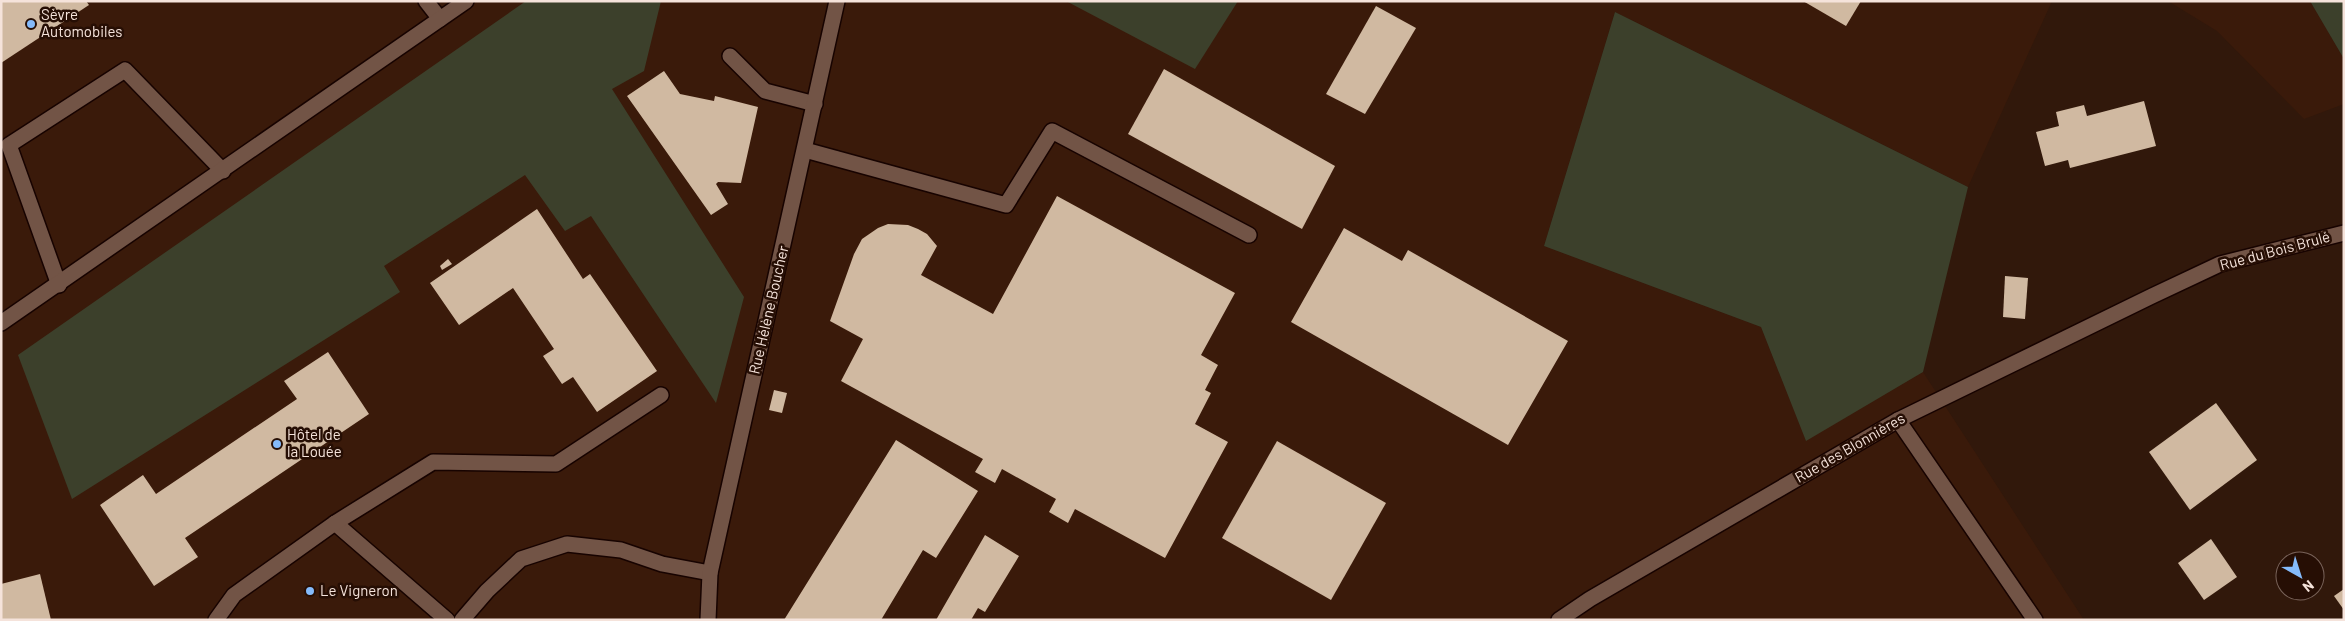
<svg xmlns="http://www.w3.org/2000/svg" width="2345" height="621" viewBox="0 0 2345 621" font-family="Barlow,sans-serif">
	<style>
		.built { fill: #3a1a0a }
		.green { fill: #3c402b }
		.building { fill: #d0b9a1 }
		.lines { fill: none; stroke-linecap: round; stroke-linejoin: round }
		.service-casing { stroke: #170300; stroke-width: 18 }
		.minor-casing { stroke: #170300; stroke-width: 18 }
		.secondary-casing { stroke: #170300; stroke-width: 18 }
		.service { stroke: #725446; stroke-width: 15 }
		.minor { stroke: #725446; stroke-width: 15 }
		.secondary { stroke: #725446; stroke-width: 15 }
		.poi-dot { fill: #85bbfb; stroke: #260e04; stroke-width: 2 }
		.labels { text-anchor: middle; stroke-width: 5; stroke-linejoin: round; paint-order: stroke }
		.poi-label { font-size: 15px; fill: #f5e3db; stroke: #260e04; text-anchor: start }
		.street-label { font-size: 15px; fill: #f5e3db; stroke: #260e04 }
	</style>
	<rect width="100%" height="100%" fill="#31180b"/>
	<g class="built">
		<polygon points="1,1 2052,1 1968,187 1615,12 1544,246 1761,327 1806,440 1923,372 2084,620 1,620"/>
		<polygon points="2168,1 2310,1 2344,59 2344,104 2304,119 2217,31"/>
	</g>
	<g class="green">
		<polygon points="526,1 661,1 644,71 612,89 744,297 716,403 591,216 565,231 525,175 384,266 400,292 72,499 18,355"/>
		<polygon points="1066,1 1238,1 1195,69"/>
		<polygon points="2310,1 2344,1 2344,59"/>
		<polygon points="1615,12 1968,187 1923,372 1806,441 1761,327 1544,246"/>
	</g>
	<g class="building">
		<polygon points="1,1 86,1 89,5 1,63"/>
		<polygon points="1803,1 1861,1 1846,26"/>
		<polygon points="1376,6 1416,28 1365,114 1326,94"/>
		<polygon points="1164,69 1335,166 1302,229 1128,134"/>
		<polygon points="664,71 680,94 714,101 715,96 758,107 741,183 718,182 716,184 728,204 711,215 627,96"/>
		<polygon points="2144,101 2156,146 2070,168 2068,160 2045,166 2036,132 2059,126 2056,112 2084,105 2087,116"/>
		<polygon points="1057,196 1235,293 1201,355 1218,365 1205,390 1211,393 1195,424 1228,442 1165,558 1075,509 1068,523 1049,512 1056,499 1002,469 995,483 975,472 983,459 841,381 863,339 830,321 854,254 862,239 878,228 888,224 908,225 918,229 927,234 937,246 921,275 993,314"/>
		<polygon points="537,209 583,279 590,274 657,371 597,412 573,377 562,384 543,356 554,349 513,288 459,325 430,283"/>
		<polygon points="1344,228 1402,261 1408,250 1568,341 1508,445 1291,322"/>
		<polygon points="448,259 452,264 442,270 440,266"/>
		<polygon points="2005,276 2028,278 2025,319 2003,317"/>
		<polygon points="328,352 369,414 185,538 198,557 154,586 100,505 143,475 156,494 297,399 284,381"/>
		<polygon points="774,390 787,393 782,413 769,410"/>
		<polygon points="2216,403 2257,460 2190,510 2149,452"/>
		<polygon points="896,440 978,491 936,558 923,550 881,620 784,620"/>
		<polygon points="1277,441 1386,503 1331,600 1222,538"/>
		<polygon points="985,535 1019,556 985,612 978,608 971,620 936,620"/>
		<polygon points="2211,539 2237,577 2204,600 2178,563"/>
		<polygon points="40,574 51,620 1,620 1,584"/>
		<polygon points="2344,589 2344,610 2334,596"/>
	</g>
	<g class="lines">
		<defs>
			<g id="service">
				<polyline points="426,1 440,19"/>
				<polyline points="730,56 765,91 815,104"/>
				<polyline points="805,150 1006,205 1052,131 1249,235"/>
				<polyline points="59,285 9,145 125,70 223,171"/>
				<polyline points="1898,420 2035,620"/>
				<polyline points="335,523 447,620"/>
				<polyline points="216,620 234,595 335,523 433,462 556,464 661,395"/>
			</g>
			<g id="minor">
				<polyline points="462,620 487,591 521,559 567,544 621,550 662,564 710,573"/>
				<polyline points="708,620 710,573 837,1"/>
				<polyline points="1559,620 1590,599 1898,420 2152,296 2220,264 2344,233"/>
			</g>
			<polyline id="secondary" points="1,323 466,1"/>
		</defs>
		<use href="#service" class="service-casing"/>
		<use href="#minor" class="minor-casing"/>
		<use href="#secondary" class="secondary-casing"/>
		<use href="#service" class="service"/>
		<use href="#minor" class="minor"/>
		<use href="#secondary" class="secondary"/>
	</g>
	<g class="poi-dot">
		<circle cx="31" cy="24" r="5"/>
		<circle cx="277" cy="444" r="5"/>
		<circle cx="310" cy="591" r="5"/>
	</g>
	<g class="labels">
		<g class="poi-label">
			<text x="41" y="20">Sèvre<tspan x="41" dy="17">Automobiles</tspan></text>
			<text x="287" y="440">Hôtel de<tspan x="287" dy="17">la Louée</tspan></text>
			<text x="320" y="596">Le Vigneron</text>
		</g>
		<g class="street-label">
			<text transform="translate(2275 251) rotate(-15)" y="5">Rue du Bois Brulé</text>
			<text transform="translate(769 310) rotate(-77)" y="5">Rue Hélène Boucher</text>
			<text transform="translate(1850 448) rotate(-30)" y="5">Rue des Blonnières</text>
		</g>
	</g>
	<rect width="2345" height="621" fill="none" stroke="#f5e3db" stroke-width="5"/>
	<g transform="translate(2300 576) rotate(141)"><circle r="24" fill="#260e04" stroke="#79635a"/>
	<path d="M0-4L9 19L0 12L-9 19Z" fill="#85bbfb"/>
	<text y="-8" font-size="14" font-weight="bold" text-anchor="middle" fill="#f5e3db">N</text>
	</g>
</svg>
